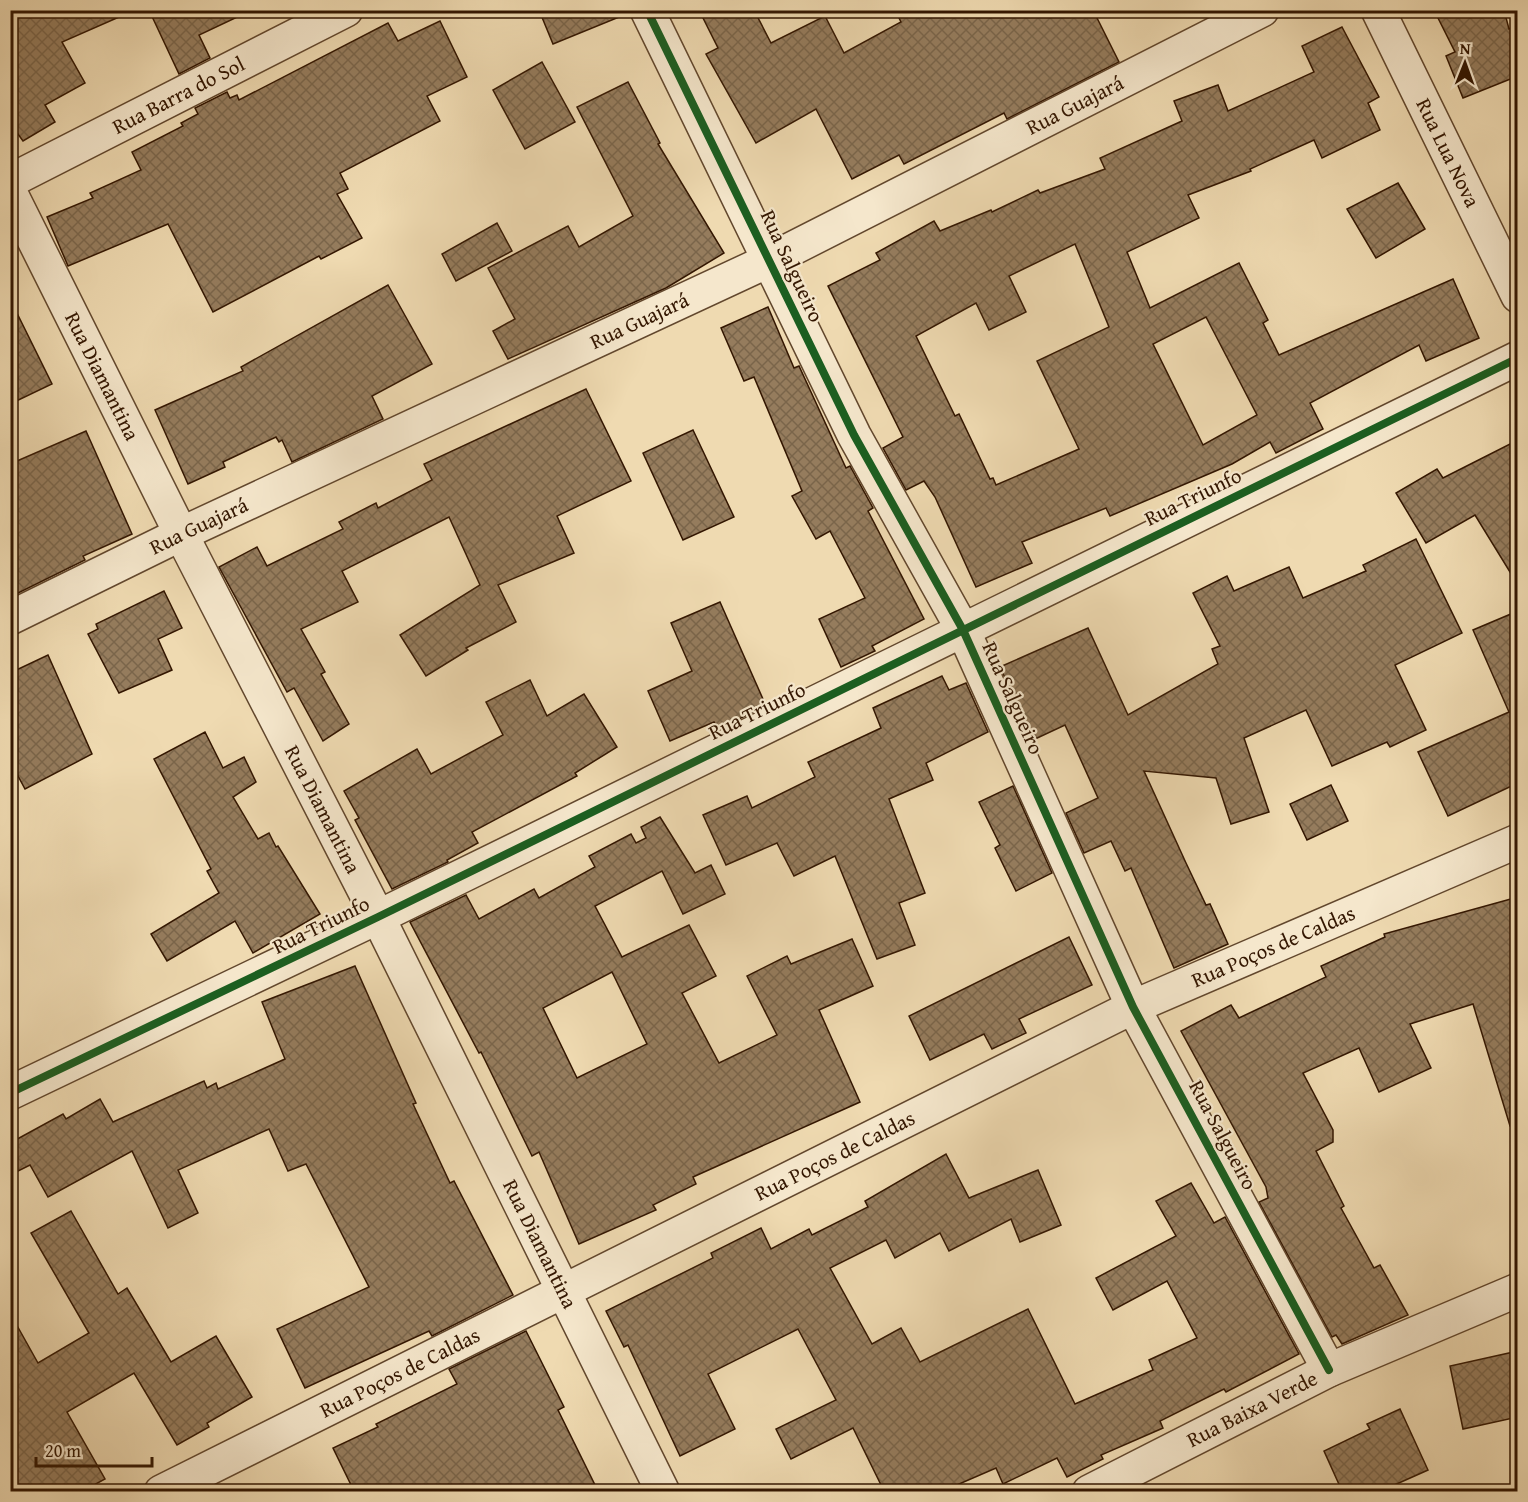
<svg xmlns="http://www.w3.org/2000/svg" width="1528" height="1502" viewBox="0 0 1528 1502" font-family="'Gentium Book Plus',serif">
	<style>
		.building { fill: url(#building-cross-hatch); stroke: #331601; stroke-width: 1.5; fill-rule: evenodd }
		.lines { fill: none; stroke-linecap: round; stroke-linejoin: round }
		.street-casing { stroke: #62472d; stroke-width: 36 }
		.street { stroke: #f5e7cc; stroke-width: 33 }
		.cycleway-casing { stroke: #f5e7cc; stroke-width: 11 }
		.cycleway { stroke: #1b5e20; stroke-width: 8 }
		.labels { text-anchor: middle; stroke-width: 4.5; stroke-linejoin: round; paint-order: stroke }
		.street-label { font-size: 21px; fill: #331601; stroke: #f5e7cc }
	</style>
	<defs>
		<pattern id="building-cross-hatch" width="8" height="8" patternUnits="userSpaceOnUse" patternTransform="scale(1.5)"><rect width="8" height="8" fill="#957c5d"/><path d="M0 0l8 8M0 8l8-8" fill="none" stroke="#7a654a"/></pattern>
	</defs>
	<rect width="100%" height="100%" fill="#efdab1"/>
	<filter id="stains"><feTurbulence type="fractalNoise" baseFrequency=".00333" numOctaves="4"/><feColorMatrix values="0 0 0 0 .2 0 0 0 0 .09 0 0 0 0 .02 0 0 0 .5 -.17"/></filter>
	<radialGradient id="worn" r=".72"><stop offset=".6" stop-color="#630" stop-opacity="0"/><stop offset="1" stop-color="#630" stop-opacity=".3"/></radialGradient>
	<g class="building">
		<polygon points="10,10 135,10 62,42 85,83 45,105 55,122 23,141 10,123"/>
		<polygon points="149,10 252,10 199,35 210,58 179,74"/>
		<polygon points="539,10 629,10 629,13 553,44"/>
		<polygon points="699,10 754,10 771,43 825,16 844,53 901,22 895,10 1093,10 1119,62 1007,119 1004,113 904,164 899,155 852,179 816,109 756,143 706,54 718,48"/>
		<polygon points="1434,10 1504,10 1509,29 1518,25 1518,76 1463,98 1446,56 1455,52"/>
		<polygon points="440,21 467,77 427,96 440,121 340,173 348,189 337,194 362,238 321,259 319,256 213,312 168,224 68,266 47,217 93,198 90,193 141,170 132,152 183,126 181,123 198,114 195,108 227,92 230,98 237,95 239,100 388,23 398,41"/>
		<path d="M 1342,27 L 1379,97 L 1368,103 L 1380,130 L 1322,158 L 1314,140 L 1250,169 L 1251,171 L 1188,195 L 1199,218 L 1127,252 L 1150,308 L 1239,263 L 1268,320 L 1263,323 L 1279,355 L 1453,279 L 1479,338 L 1426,361 L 1419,345 L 1310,403 L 1323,429 L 1276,453 L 1270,442 L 1232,464 L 1110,516 L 1106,508 L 1022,542 L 1032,563 L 976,587 L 935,497 L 924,481 L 906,490 L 883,448 L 903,437 L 828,286 L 880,260 L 876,253 L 934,221 L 940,231 L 991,210 L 992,212 L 1038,190 L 1040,193 L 1105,169 L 1100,158 L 1182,121 L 1174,101 L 1218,85 L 1228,111 L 1314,72 L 1302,46 ZM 1075,244 L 1109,327 L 1037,361 L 1079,449 L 996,485 L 993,478 L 990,479 L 959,414 L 955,416 L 916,336 L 976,303 L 989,330 L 1026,312 L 1009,276 ZM 1206,317 L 1257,415 L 1203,445 L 1153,344 Z"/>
		<polygon points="542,62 575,122 525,149 493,90"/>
		<polygon points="628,82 660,143 658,144 724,253 666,288 508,359 493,331 515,319 488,268 568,226 579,247 633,216 577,107"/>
		<polygon points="1398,183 1425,229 1376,258 1347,209"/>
		<polygon points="497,223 512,251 456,281 442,254"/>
		<polygon points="388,285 432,364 372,396 383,419 292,462 282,440 279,442 276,437 223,462 225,467 188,484 155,410 243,371 241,367"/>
		<polygon points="10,299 52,384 10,404"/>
		<polygon points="768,307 794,368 799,366 846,468 850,466 873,508 868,511 924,619 872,646 875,651 841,667 819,619 865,598 830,531 816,539 792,496 802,491 754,377 744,381 721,328"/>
		<polygon points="586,389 631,481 557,516 574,553 498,585 516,622 466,648 468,650 426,676 400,635 480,585 449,517 342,571 358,602 301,629 325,672 321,674 349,724 323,741 294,688 287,692 219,567 257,547 267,566 343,529 339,522 376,503 378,508 432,480 424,464"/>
		<polygon points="693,430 734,517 683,540 643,453"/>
		<polygon points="86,431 132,534 83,556 85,560 10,597 10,464"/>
		<polygon points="1518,440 1518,585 1475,515 1426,543 1396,493 1437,469 1443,478"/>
		<polygon points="1416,539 1462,633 1395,665 1426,730 1390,747 1387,742 1332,766 1306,710 1244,738 1269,812 1231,824 1216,778 1144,771 1186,863 1206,905 1210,904 1228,944 1174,968 1131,868 1125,871 1111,841 1084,853 1066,813 1098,798 1065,725 1033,740 1000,667 1088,628 1128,715 1218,664 1212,649 1220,646 1193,593 1227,576 1234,591 1289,567 1303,598 1366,571 1363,565"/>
		<polygon points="164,591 182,628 158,639 172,670 119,693 88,634 98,629 96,624"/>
		<polygon points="720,602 766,706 718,729 714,722 670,741 648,691 692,671 671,623"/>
		<polygon points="1518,611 1518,783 1448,816 1418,752 1509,712 1473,630"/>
		<polygon points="48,655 92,754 25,789 10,761 10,673"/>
		<polygon points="942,676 949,690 966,683 988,732 926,763 933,780 889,799 925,893 899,903 915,945 877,959 835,856 794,876 777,843 726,865 703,815 747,796 752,808 815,777 808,762 881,728 873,708"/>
		<polygon points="530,680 547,716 584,694 617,747 575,773 577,776 472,832 478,843 447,860 448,862 392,889 355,820 359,818 344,791 417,749 431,774 503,735 486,702"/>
		<polygon points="205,732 223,768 244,757 256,782 233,797 258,839 269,833 276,847 278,846 320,914 253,953 235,921 167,961 151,934 219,893 207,871 211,869 154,759"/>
		<polygon points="1331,785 1348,821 1307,840 1290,804"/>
		<polygon points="1013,786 1052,873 1016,891 995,848 1000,845 979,802"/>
		<path d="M 660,817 L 695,873 L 711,865 L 725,894 L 683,914 L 662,871 L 595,906 L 622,957 L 689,925 L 716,976 L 682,993 L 719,1063 L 777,1035 L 747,976 L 787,956 L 791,964 L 852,939 L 873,986 L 819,1010 L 860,1102 L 693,1177 L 696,1184 L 653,1205 L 656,1210 L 579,1244 L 539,1152 L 532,1156 L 481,1052 L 479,1053 L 410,922 L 466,895 L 479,919 L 534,889 L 539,898 L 595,867 L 589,856 L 631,834 L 636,843 L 646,838 L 641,827 ZM 612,972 L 647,1044 L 577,1078 L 543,1008 Z"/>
		<polygon points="1518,897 1518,1125 1510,1126 1473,1004 1410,1024 1431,1068 1379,1092 1359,1048 1303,1073 1333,1130 1333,1142 1316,1151 1344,1206 1341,1208 1374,1268 1380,1265 1408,1315 1342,1344 1336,1335 1332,1337 1259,1202 1268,1198 1266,1187 1181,1031 1231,1005 1239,1018 1326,977 1321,966 1385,937 1384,934"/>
		<polygon points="1069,937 1092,985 1019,1019 1026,1033 992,1049 984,1034 930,1060 909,1016"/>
		<polygon points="355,966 416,1103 413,1104 450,1183 454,1181 513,1295 432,1336 429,1331 305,1388 277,1329 369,1287 306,1164 288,1171 269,1129 178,1170 198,1213 168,1228 132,1151 48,1197 30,1165 10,1175 10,1143 63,1114 66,1119 100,1099 113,1122 204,1081 207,1088 216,1083 218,1089 285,1059 262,1002"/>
		<polygon points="946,1154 969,1198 1038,1170 1061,1225 1020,1242 1011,1219 949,1251 940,1233 895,1258 886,1240 830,1268 872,1344 901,1328 920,1362 1028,1309 1075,1404 1153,1370 1149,1360 1197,1338 1167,1281 1113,1310 1096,1278 1176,1236 1156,1201 1191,1183 1214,1223 1225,1217 1299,1354 1226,1392 1224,1389 1160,1421 1163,1428 1101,1455 1103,1459 1067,1477 1057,1458 1003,1484 996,1468 943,1491 884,1491 853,1428 791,1459 776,1429 836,1400 798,1329 708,1374 735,1429 680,1456 628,1345 624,1347 606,1311 713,1258 711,1253 761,1228 771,1249 809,1229 812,1235 868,1207 865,1201"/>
		<polygon points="71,1211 118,1294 127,1288 171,1362 216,1336 252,1397 207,1423 209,1427 177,1445 134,1373 67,1412 105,1479 83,1491 10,1491 10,1313 38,1363 89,1333 31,1233"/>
		<polygon points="526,1331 564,1407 558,1410 598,1491 354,1491 333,1448 378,1427 376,1424 457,1384 449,1369"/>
		<polygon points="1518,1351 1518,1417 1463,1429 1450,1366"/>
		<polygon points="1400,1409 1428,1470 1381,1491 1342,1491 1324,1451 1370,1429 1367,1424"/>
	</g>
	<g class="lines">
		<defs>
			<g id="street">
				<polyline points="647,10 854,435 963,630 1133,1007 1329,1370"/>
				<path id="s1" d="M 1378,10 L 1518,296"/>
				<path id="s2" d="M 10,181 L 346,10"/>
				<path id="s3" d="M 10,192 L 181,534 L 378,917 L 663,1492"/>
				<path id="s4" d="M 10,618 L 181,534 L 770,260 L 1262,10"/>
				<polyline points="10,1093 378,917 1518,358"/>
				<path id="s5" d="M 161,1492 L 1133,1007 L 1518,841"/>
				<path id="s6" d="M 1089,1492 L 1329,1370 L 1518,1290"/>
			</g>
		</defs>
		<use href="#street" class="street-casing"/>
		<use href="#street" class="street"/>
		<defs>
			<g id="cycleway">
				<polyline points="647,10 854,435 963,630 1133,1007 1329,1370"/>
				<polyline points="10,1093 378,917 1518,358"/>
			</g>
		</defs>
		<use href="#cycleway" class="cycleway-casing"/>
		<use href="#cycleway" class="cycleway"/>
	</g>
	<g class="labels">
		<g class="street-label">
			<text dy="7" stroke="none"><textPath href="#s2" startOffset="189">Rua Barra do Sol</textPath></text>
			<text dy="7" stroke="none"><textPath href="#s4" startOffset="1182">Rua Guajará</textPath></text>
			<text dy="7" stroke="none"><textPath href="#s1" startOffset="159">Rua Lua Nova</textPath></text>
			<text transform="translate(792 266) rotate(65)" y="7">Rua Salgueiro</text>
			<text dy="7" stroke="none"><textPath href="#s4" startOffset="696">Rua Guajará</textPath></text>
			<text dy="7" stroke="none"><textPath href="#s3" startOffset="206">Rua Diamantina</textPath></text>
			<text transform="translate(1193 497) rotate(-26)" y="7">Rua Triunfo</text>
			<text dy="7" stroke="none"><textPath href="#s4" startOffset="210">Rua Guajará</textPath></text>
			<text transform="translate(1013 698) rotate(66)" y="7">Rua Salgueiro</text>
			<text transform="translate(757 711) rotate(-26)" y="7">Rua Triunfo</text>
			<text dy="7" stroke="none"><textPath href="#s3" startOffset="692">Rua Diamantina</textPath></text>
			<text transform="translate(321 925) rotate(-26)" y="7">Rua Triunfo</text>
			<text dy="7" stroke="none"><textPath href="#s5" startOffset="1239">Rua Poços de Caldas</textPath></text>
			<text transform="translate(1223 1135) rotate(62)" y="7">Rua Salgueiro</text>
			<text dy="7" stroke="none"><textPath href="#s5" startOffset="753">Rua Poços de Caldas</textPath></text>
			<text dy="7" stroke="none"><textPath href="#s3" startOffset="1178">Rua Diamantina</textPath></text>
			<text dy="7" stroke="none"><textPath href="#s5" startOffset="267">Rua Poços de Caldas</textPath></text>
			<text dy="7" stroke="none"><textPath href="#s6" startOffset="183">Rua Baixa Verde</textPath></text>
		</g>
	</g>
	<rect width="1528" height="1502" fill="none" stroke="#efdab1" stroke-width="36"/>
	<rect x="12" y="12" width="1504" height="1478" fill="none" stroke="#331601" stroke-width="3"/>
	<rect x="18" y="18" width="1492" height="1466" fill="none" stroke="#331601" stroke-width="1.5"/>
	<g transform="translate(1465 63) rotate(1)" stroke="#f5e7cc" stroke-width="4.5" paint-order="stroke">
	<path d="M0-4.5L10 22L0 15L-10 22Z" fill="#331601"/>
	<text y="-9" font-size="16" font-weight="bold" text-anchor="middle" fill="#331601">N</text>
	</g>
	<path d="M36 1457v9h116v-9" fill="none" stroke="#331601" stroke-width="3"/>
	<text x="45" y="1457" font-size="18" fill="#331601" stroke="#f5e7cc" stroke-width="4.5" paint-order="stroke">20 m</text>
	<rect width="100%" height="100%" filter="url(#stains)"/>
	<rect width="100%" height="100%" fill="url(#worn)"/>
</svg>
